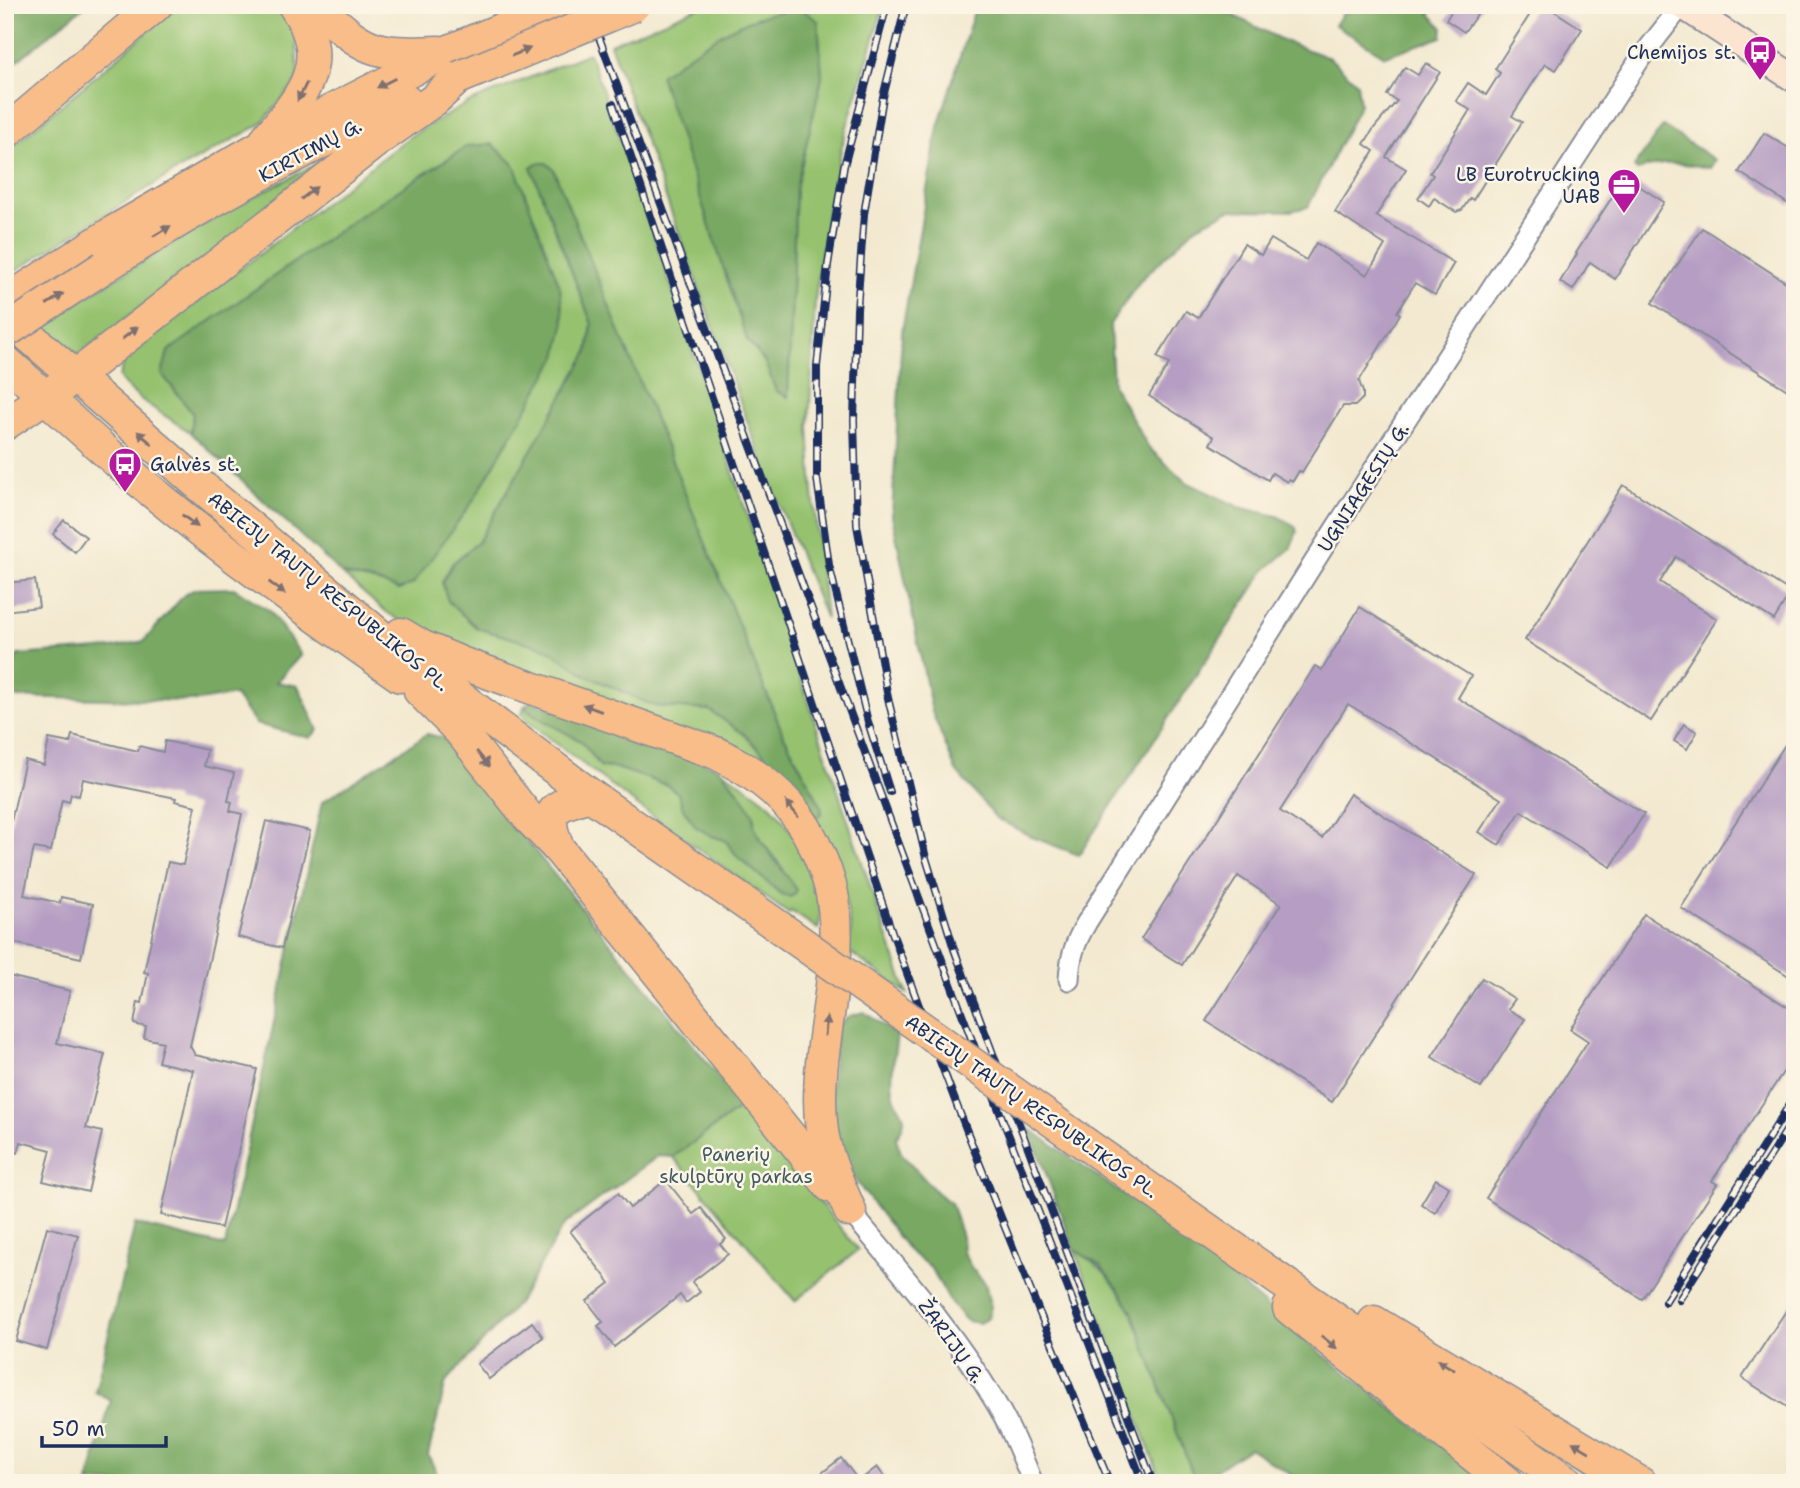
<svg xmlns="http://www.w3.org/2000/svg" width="1800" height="1488" viewBox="0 0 1800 1488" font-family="'Shantell Sans',sans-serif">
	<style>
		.green { fill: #96c270; stroke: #587867; stroke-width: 2; fill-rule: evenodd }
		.forest { fill: #78a862; stroke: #4a6c60; stroke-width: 2 }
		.building { fill: #b59dc3 }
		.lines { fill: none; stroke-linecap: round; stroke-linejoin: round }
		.minor-casing { stroke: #878c97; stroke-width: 23 }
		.secondary-casing { stroke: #878c97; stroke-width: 30 }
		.trunk-casing { stroke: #878c97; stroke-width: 35 }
		.minor { stroke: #fff; stroke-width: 19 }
		.secondary { stroke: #fce5d0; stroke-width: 26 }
		.trunk { stroke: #f8bd89; stroke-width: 32 }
		.rail-casing { stroke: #1b2f5e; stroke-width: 8 }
		.rail { stroke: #fcf5e5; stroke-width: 5; stroke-dasharray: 16; stroke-linecap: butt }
		.trunk-bridge-casing { stroke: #878c97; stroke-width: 35; stroke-linecap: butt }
		.trunk-bridge { stroke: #f8bd89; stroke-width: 32 }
		.oneway { fill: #7e6f71 }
		.labels { text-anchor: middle; stroke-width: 5; stroke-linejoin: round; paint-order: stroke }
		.poi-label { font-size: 19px; fill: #1b2f5e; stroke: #fcf5e5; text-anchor: end }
		.street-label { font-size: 19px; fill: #1b2f5e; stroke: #fcf5e5 }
		.park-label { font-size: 19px; fill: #405b63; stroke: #fcf5e5 }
	</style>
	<rect width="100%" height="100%" fill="#fcf5e5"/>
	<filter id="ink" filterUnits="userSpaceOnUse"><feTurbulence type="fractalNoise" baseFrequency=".0143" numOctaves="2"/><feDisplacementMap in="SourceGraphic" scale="14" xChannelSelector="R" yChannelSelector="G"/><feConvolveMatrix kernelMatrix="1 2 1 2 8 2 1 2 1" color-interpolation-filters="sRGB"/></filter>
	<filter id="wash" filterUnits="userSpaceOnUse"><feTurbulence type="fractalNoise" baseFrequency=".00686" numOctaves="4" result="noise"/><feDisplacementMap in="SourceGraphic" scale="28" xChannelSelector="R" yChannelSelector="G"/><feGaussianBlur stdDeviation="1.57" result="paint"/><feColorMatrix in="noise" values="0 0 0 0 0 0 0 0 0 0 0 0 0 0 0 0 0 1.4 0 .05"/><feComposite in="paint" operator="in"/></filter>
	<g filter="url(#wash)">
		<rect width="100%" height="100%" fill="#f3e9d0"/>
		<g class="green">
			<polygon points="179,5 280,5 296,29 298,80 261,124 174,172 5,277 5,153"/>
			<path d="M 704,5 L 884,5 L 844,136 L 826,219 L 815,300 L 809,427 L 813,494 L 826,619 L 763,464 L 610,44 ZM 818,21 L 822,77 L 796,188 L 788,397 L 776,390 L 765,362 Z"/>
			<path d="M 589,53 C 703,364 797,681 907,993 L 848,951 L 851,930 L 846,903 L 810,814 L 821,806 L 783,734 L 552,168 C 545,162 539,161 531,167 L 592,324 L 588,352 L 478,543 L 453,563 L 442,582 L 448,601 L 477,628 L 546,648 L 588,676 L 654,706 L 709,710 L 744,734 L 766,756 L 771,770 L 507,668 L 413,629 L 382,609 L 342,574 L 378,582 L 399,590 L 468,146 L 365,212 L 162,374 L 193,414 L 191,433 C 172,419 129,396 119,377 L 124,360 L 409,137 L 468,103 Z"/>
			<polygon points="357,143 78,355 43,326 114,279 239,204"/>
			<path d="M 524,707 L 539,718 L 581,741 L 601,767 L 617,768 L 667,785 L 678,793 L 683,808 L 712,836 L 725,840 L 738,857 L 781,894 L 784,870 L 760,839 L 754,826 L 754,815 L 740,793 L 719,768 C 735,780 753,790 768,803 C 794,826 829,895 818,929 L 791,911 L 789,914 L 637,805 L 528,722 L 522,714 Z"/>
			<polygon points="743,1106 858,1250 795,1301 673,1157"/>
			<path d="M 1074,1249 C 1105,1270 1113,1280 1132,1312 L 1196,1483 L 1162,1483 Z"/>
			<polygon points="1510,1422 1618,1483 1597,1483"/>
		</g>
		<g class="forest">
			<polygon points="5,5 86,5 5,71"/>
			<polygon points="976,5 1213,5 1284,41 1330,58 1357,83 1360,104 1308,207 1291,211 1230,210 1197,226 1141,280 1110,324 1113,385 1149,448 1186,482 1239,507 1277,516 1295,526 1297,532 1290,549 1265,570 1079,855 1032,837 996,818 956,771 932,712 892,516 902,331 938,127"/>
			<polygon points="1349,5 1436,5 1430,14 1443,28 1442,37 1385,56 1335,25"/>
			<path d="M 801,9 L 818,21 L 822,78 L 796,188 L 788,397 L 776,391 L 765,362 L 747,340 L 660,75 C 708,43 741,13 801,9 Z"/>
			<path d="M 1663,126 L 1715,160 L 1710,168 C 1683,163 1662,160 1637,171 L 1634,167 Z"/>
			<polygon points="492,144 514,164 560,287 564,325 557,357 473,501 413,584 399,590 378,582 342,574 191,433 193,414 162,374 168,351 365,212 468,146"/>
			<polygon points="537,163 546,163 553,168 783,734 821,806 822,813 817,817 771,770 766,756 744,734 709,710 654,706 588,676 546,648 477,628 448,601 442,582 453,563 478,542 588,352 592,324 531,167"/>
			<polygon points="234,588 270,611 301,655 276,682 298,686 318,730 310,738 256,724 234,695 199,701 6,697 8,672 18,655 112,648 144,641 184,595 195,589"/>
			<polygon points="530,701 719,768 740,793 754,815 754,826 760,839 797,890 794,895 790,897 781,894 738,857 725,840 712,836 696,827 683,808 678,793 667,785 617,768 601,767 581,741 539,718 524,707"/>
			<polygon points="427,734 443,738 743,1106 673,1157 658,1156 564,1225 518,1303 446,1382 428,1455 439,1478 445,1483 88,1483 111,1400 95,1392 135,1224 225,1246 322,802"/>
			<path d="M 864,1012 L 897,1035 C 895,1052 890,1075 893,1092 C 897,1115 914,1111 896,1138 L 901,1153 L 937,1193 L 951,1203 L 962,1237 L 963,1252 L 972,1269 L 985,1283 L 991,1307 L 988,1318 L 979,1323 L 967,1321 L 953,1306 L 930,1267 L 909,1251 L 849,1172 L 829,1107 L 837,1027 L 849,1016 Z"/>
			<polygon points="1029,1128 1189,1241 1325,1356 1489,1483 1304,1483 1249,1448 1215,1471 1219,1483 1196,1483 1132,1312 1117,1287 1100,1266 1074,1249"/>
		</g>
		<g id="blocks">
			<g class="building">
				<polygon points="1452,5 1484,5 1464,32 1446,20 1454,7"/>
				<polygon points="1536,5 1545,5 1582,29 1556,70 1545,64 1512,116 1522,122 1473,200 1470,198 1462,210 1456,212 1434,198 1429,206 1418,198 1433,175 1430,173 1470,110 1456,101 1468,83 1486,95 1500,73 1495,69"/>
				<polygon points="1426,63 1440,72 1386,157 1406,169 1376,216 1454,263 1435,295 1415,283 1397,312 1400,314 1359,381 1363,392 1363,398 1355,406 1343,406 1302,472 1299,471 1293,481 1289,479 1287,482 1272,473 1268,480 1210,444 1214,437 1149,396 1169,364 1157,357 1186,311 1198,318 1244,244 1261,255 1271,239 1306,260 1316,243 1367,275 1385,245 1335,212 1374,151 1364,144 1374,128 1397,101 1387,95 1405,67 1418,75"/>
				<polygon points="1764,133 1795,152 1795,197 1790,205 1739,172"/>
				<polygon points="1625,177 1664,202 1615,279 1590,262 1573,290 1560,282 1577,254 1576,253"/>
				<polygon points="1702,228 1795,288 1795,395 1652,303"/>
				<polygon points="1623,485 1791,592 1774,620 1676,557 1660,582 1717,619 1651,721 1525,640"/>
				<polygon points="64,520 86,537 75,552 53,534"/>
				<polygon points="35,580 39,607 5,611 5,583"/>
				<polygon points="1360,607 1471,676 1458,698 1644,814 1611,867 1521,811 1499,845 1479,832 1501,799 1348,704 1280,811 1322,838 1350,794 1476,875 1332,1102 1206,1021 1281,904 1238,876 1182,965 1141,939 1315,666 1322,670"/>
				<polygon points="1684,724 1697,732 1687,749 1674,741"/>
				<polygon points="1795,729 1795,980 1681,908"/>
				<polygon points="72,735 138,751 139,746 163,752 165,741 207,750 204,766 234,773 228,801 232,802 230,811 242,814 190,1046 195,1055 257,1069 221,1228 161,1215 193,1070 158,1062 163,1042 144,1038 146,1027 134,1024 138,1002 142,1003 148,973 144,972 168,862 183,865 196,806 175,801 176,798 83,779 79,796 71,794 69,802 62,800 51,851 34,848 24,895 60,903 61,897 93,904 81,958 5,941 5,848 25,760 44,765 49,739 70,743"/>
				<polygon points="266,821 310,831 282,948 238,937"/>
				<polygon points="1644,914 1795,1012 1795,1054 1712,1181 1717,1184 1642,1299 1486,1198 1588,1041 1570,1029"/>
				<polygon points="5,975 70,991 57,1043 105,1054 86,1128 102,1132 88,1192 43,1181 51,1150 21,1142 18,1153 5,1149"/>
				<polygon points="1482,978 1515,999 1508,1009 1525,1019 1481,1088 1432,1057"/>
				<polygon points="1436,1179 1449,1187 1435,1213 1421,1204"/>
				<polygon points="666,1180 693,1214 701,1208 726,1239 720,1244 728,1254 692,1282 700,1292 686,1303 680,1295 614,1347 598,1326 603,1322 587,1301 610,1283 570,1231 618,1193 630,1208"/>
				<polygon points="47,1227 78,1235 47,1350 16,1341"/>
				<polygon points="1795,1297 1795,1412 1742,1378"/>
				<polygon points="532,1322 543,1337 489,1379 477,1364"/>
				<polygon points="841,1458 859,1481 877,1467 889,1483 809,1483"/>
			</g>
		</g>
	</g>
	<g filter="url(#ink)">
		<use href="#blocks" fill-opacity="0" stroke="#878c97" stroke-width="2"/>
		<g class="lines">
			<defs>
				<g id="minor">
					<path d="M 1069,980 C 1070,957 1075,942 1087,922 L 1335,529 L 1640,59 L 1682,5"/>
					<path d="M 850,1211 C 900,1272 954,1332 994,1400 C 1010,1426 1021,1454 1033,1483"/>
				</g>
				<polyline id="secondary" points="1682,5 1795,79"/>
				<g id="trunk">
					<path d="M 315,5 C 365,50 371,55 439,52"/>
					<polyline points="5,133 156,5"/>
					<path d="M 267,138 C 304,94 333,61 294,5"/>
					<path d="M 104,267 C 201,205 302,149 406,101"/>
					<polyline points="5,302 115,231 260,147 447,52 560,5"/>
					<polyline points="5,315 196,482 391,645 590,795 779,927"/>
					<path d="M 5,361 C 49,400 92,440 136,478 C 220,549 310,613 400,676"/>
					<polyline points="5,424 76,376 375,142 434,100 458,78"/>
					<path d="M 401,634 L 423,647 L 461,663 L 716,753 C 759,774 794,801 815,846 C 824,865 832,886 834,907 C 843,979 812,1057 822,1131 C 826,1159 839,1185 850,1211"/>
					<polyline points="420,691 460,731 529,818 558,848 830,1186"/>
					<path d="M 558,848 C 542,809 554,806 590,795"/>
					<polyline points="1087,1145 1569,1483"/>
					<polyline points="1289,1308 1508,1483"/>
					<polyline points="1374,1322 1640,1483"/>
				</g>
			</defs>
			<use href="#minor" class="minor-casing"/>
			<use href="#secondary" class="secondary-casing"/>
			<use href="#trunk" class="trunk-casing"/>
			<use href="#minor" class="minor"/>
			<use href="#secondary" class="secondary"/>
			<use href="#trunk" class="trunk"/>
			<defs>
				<g id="rail">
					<polyline points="587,5 970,1035 1143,1483"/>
					<polyline points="887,5 844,166 828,265 817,366 817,478 829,565 868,722 890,792"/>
					<polyline points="906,5 883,97 864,214 857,310 854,420 857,525 888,698 926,858 954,949 1153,1483"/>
					<path d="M 613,104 L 892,932 C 959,1118 1034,1301 1110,1483"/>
					<polyline points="1679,1300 1795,1117"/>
					<polyline points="1665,1302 1795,1096"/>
				</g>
			</defs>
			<use href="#rail" class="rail-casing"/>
			<use href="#rail" class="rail"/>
			<defs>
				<g id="trunk-bridge">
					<polyline points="458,78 634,5"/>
					<polyline points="5,332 104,267"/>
					<polyline points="779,927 1087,1145"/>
				</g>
			</defs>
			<use href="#trunk-bridge" class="trunk-bridge-casing"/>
			<use href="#trunk-bridge" class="trunk-bridge"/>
		</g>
		<defs><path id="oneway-solid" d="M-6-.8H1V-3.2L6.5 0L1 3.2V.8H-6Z" transform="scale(1.75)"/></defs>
		<g class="oneway">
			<use href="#oneway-solid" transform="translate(521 52) rotate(-22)"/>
			<use href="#oneway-solid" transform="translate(386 83) rotate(153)"/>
			<use href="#oneway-solid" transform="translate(302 92) rotate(117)"/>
			<use href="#oneway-solid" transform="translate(309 193) rotate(-38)"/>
			<use href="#oneway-solid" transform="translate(162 231) rotate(-31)"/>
			<use href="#oneway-solid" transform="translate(55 299) rotate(-33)"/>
			<use href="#oneway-solid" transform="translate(130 333) rotate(-38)"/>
			<use href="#oneway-solid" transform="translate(145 438) rotate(-139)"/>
			<use href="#oneway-solid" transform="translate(190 521) rotate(38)"/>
			<use href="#oneway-solid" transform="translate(277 588) rotate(37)"/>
			<use href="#oneway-solid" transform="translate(592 708) rotate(-160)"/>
			<use href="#oneway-solid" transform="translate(483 759) rotate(51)"/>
			<use href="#oneway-solid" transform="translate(792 809) rotate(-128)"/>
			<use href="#oneway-solid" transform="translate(826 1026) rotate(-84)"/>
			<use href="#oneway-solid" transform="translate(1329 1342) rotate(39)"/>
			<use href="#oneway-solid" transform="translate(1446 1365) rotate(-149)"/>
			<use href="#oneway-solid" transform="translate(1581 1447) rotate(-149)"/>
		</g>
	</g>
	<defs>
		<symbol id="bus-pin" viewBox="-11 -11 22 30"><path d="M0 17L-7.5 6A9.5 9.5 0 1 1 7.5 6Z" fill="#b5179e" stroke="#fcf5e5"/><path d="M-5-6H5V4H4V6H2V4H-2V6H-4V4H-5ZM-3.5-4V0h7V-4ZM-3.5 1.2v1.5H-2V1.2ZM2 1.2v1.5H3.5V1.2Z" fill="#fff"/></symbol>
		<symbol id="office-pin" viewBox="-11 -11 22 30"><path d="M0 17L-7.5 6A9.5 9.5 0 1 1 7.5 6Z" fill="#b5179e" stroke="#fcf5e5"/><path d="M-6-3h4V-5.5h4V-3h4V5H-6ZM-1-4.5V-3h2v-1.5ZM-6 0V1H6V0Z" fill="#fff"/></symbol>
	</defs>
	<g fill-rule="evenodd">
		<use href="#bus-pin" x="1741" y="33" width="38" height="52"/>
		<use href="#office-pin" x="1605" y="166" width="38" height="52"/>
		<use href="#bus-pin" x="106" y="445" width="38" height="52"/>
	</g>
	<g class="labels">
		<g class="poi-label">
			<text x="1736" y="59">Chemijos st.</text>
			<text x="1600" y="181">LB Eurotrucking<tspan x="1600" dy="22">UAB</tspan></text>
			<text x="150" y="471" text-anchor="start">Galvės st.</text>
		</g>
		<g class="street-label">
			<text transform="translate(310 150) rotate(-28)" y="7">KIRTIMŲ G.</text>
			<text transform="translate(1363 487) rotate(-57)" y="7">UGNIAGESIŲ G.</text>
			<text transform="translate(329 591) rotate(39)" y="7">ABIEJŲ TAUTŲ RESPUBLIKOS PL.</text>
			<text transform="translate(1032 1106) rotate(35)" y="7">ABIEJŲ TAUTŲ RESPUBLIKOS PL.</text>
			<text transform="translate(952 1341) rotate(54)" y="7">ŽARIJŲ G.</text>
		</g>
		<g class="park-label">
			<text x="736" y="1161">Panerių<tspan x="736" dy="22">skulptūrų parkas</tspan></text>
		</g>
	</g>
	<rect width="1800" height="1488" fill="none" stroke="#fcf5e5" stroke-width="28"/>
	<path d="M42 1436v10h124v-10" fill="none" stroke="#1b2f5e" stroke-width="3.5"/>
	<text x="52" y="1436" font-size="21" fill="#1b2f5e" stroke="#fcf5e5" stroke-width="5" paint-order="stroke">50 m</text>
</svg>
